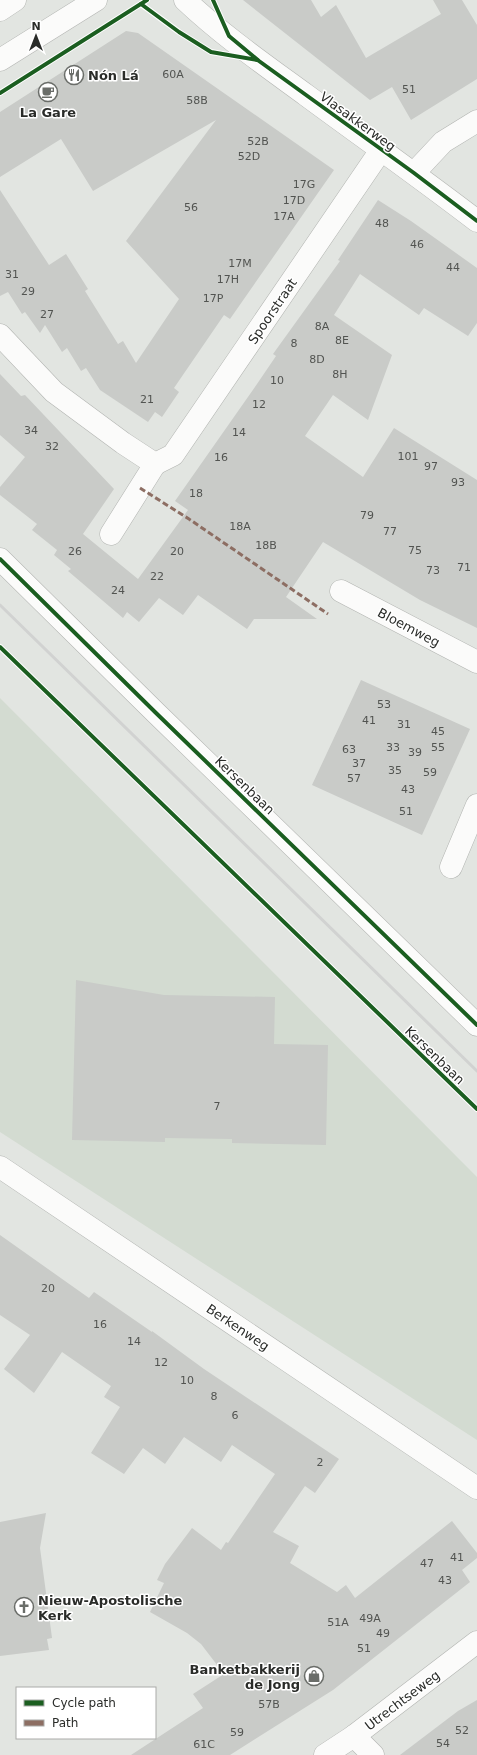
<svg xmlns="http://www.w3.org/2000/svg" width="477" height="1755" viewBox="0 0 477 1755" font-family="'DejaVu Sans',sans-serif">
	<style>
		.built { fill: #d3dbd1 }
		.building { fill: #c9cbc8 }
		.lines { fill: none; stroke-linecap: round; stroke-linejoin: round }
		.street-casing { stroke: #b2b4b1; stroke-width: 23 }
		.secondary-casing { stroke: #b2b4b1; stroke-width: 23 }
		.street { stroke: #fbfbfa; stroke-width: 22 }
		.secondary { stroke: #fbfbfa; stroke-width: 22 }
		.rail { stroke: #d1d2d1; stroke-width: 3 }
		.quiet { stroke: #8d6e63; stroke-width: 3; stroke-dasharray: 6 3; stroke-linecap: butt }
		.cycleway-casing { stroke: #fff; stroke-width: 6 }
		.cycleway { stroke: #1b5e20; stroke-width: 4 }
		.labels { text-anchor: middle; stroke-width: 3; stroke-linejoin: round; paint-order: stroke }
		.number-label { font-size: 11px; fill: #525451 }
		.poi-label { font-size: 13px; font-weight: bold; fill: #2a2c29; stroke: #fff; text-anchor: start }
		.street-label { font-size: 13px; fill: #2a2c29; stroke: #fff }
	</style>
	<rect width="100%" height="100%" fill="#e2e5e1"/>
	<polygon class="built" points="0,698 477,1177 477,1440 0,1132"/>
	<g class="building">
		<polygon points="243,0 311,0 321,17 336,5 366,58 441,14 433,0 462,0 477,25 477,79 411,120 392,87 370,100"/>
		<polygon points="126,31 138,33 334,170 230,319 224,315 174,388 179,392 162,417 155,412 148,422 100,390 86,368 81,371 67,348 62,352 45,325 40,333 25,312 22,314 8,292 0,296 0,190 49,265 66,254 88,289 85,291 118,344 123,341 136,363 179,299 126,241 216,120 93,191 61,139 0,177 0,112"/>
		<polygon points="378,200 411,221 477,268 477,323 468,336 424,308 419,315 360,274 334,315 392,355 368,420 333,395 305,436 363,477 394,428 477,480 477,628 420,600 323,542 286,597 317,619 254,619 247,629 198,595 183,615 159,598 139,622 127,612 123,618 68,571 71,569 54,555 57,550 32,530 37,524 0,495 0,487 25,457 0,435 0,374 21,396 25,395 114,489 83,534 138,579 188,510 175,501 257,384 276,356 273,354 340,261 338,260"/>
		<polygon points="361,680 470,729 422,835 312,785"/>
		<polygon points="76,980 164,995 275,997 274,1044 328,1045 326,1145 232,1143 232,1139 165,1138 165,1142 72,1140"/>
		<polygon points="0,1235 89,1298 94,1292 152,1332 152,1331 204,1369 339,1459 315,1493 305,1486 273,1532 299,1546 290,1563 337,1592 346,1585 355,1598 452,1521 477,1553 477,1558 462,1570 470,1582 333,1690 230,1755 131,1755 203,1708 193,1694 224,1674 201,1644 187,1633 150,1612 164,1583 157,1580 165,1564 192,1528 221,1550 226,1542 228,1543 275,1474 232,1445 221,1462 184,1437 165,1464 143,1448 124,1474 91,1453 120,1407 104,1397 111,1386 62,1352 34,1393 4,1369 30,1335 0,1315"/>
		<polygon points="46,1513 40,1548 52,1638 47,1639 49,1650 0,1656 0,1522"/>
		<polygon points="477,1700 477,1755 400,1755 458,1711"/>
	</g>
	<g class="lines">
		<defs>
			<g id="street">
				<polyline points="414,173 443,142 477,121"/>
				<polyline points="0,335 54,392 123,443 155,464 173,455 381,150"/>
				<polyline points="111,534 155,464"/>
				<polyline points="341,591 477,662"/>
				<polyline points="451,867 477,805"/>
				<polyline points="0,1167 477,1488"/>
				<polyline points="354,1736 373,1755"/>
			</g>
			<g id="secondary">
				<path d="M 185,0 C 222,35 265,65 306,95 C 363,137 421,178 477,221"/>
				<polyline points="0,10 15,0"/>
				<polyline points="0,60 96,0"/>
				<polyline points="0,559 155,712 477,1025"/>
				<polyline points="325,1755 354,1736 477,1642"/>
			</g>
		</defs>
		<use href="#street" class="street-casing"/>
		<use href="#secondary" class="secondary-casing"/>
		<use href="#street" class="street"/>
		<use href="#secondary" class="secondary"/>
		<polyline class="rail" points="0,605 477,1071"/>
		<polyline class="quiet" points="140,488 189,519 328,614"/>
		<defs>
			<g id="cycleway">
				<polyline points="213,0 229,36 259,61 414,173 477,221"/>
				<polyline points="141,4 179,32 211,52 257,60"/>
				<polyline points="0,93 147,0"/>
				<polyline points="0,559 155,712 477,1025"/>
				<polyline points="0,647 477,1109"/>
			</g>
		</defs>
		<use href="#cycleway" class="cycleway-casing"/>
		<use href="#cycleway" class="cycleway"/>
	</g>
	<defs>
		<symbol id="restaurant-ring" viewBox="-11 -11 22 22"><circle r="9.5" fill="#fff" stroke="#6a6d69" stroke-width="1.5"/><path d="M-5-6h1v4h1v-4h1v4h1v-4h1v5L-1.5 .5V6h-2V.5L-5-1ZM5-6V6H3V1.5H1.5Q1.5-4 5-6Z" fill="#6a6d69"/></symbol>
		<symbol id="cafe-ring" viewBox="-11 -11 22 22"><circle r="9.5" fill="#fff" stroke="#6a6d69" stroke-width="1.5"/><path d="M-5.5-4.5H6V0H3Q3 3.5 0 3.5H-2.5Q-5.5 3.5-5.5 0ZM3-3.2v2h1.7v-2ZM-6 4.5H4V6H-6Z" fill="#6a6d69"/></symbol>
		<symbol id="church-ring" viewBox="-11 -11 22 22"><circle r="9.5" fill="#fff" stroke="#6a6d69" stroke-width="1.5"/><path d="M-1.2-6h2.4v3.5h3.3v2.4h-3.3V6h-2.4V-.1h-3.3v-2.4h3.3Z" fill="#6a6d69"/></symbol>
		<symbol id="shop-ring" viewBox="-11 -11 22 22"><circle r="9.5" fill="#fff" stroke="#6a6d69" stroke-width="1.5"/><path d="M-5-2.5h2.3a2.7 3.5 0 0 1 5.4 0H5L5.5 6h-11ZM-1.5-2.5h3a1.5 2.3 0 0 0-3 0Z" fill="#6a6d69"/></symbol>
	</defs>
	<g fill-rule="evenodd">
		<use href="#restaurant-ring" x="63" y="64" width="22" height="22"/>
		<use href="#cafe-ring" x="37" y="81" width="22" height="22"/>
		<use href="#church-ring" x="13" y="1596" width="22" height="22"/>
		<use href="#shop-ring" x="303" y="1665" width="22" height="22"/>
	</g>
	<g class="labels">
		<g class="number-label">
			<text x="173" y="78">60A</text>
			<text x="409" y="93">51</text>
			<text x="197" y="104">58B</text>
			<text x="258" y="145">52B</text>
			<text x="249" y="160">52D</text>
			<text x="304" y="188">17G</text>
			<text x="294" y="204">17D</text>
			<text x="191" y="211">56</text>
			<text x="284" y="220">17A</text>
			<text x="382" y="227">48</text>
			<text x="417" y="248">46</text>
			<text x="240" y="267">17M</text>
			<text x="453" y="271">44</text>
			<text x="12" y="278">31</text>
			<text x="228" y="283">17H</text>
			<text x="28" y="295">29</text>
			<text x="213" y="302">17P</text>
			<text x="47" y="318">27</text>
			<text x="322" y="330">8A</text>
			<text x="342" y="344">8E</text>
			<text x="294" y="347">8</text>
			<text x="317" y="363">8D</text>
			<text x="340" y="378">8H</text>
			<text x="277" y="384">10</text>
			<text x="147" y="403">21</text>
			<text x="259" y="408">12</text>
			<text x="31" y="434">34</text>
			<text x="239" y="436">14</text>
			<text x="52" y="450">32</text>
			<text x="408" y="460">101</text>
			<text x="221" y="461">16</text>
			<text x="431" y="470">97</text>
			<text x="458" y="486">93</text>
			<text x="196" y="497">18</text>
			<text x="367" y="519">79</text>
			<text x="240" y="530">18A</text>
			<text x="390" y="535">77</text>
			<text x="266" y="549">18B</text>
			<text x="415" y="554">75</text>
			<text x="75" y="555">26</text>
			<text x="177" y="555">20</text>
			<text x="464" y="571">71</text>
			<text x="433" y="574">73</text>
			<text x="157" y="580">22</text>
			<text x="118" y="594">24</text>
			<text x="384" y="708">53</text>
			<text x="369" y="724">41</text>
			<text x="404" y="728">31</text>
			<text x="438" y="735">45</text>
			<text x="393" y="751">33</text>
			<text x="438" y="751">55</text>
			<text x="349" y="753">63</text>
			<text x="415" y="756">39</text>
			<text x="359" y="767">37</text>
			<text x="395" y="774">35</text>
			<text x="430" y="776">59</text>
			<text x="354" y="782">57</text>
			<text x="408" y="793">43</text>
			<text x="406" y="815">51</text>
			<text x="217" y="1110">7</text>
			<text x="48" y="1292">20</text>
			<text x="100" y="1328">16</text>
			<text x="134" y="1345">14</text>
			<text x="161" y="1366">12</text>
			<text x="187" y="1384">10</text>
			<text x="214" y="1400">8</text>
			<text x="235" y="1419">6</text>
			<text x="320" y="1466">2</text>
			<text x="457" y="1561">41</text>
			<text x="427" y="1567">47</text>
			<text x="445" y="1584">43</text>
			<text x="370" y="1622">49A</text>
			<text x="338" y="1626">51A</text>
			<text x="383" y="1637">49</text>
			<text x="364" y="1652">51</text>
			<text x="269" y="1708">57B</text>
			<text x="462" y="1734">52</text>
			<text x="237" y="1736">59</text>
			<text x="443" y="1747">54</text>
			<text x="204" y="1748">61C</text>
		</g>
		<g class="poi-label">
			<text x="88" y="80">Nón Lá</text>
			<text x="48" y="117" text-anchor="middle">La Gare</text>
			<text x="38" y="1605">Nieuw-Apostolische<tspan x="38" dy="15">Kerk</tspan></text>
			<text x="300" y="1674" text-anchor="end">Banketbakkerij<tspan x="300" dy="15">de Jong</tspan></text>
		</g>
		<g class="street-label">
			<text transform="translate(358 121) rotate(36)" y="5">Vlasakkerweg</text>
			<text transform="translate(272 311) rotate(-56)" y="5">Spoorstraat</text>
			<text transform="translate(409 627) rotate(28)" y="5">Bloemweg</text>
			<text transform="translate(245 785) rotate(44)" y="5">Kersenbaan</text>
			<text transform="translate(435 1055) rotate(44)" y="5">Kersenbaan</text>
			<text transform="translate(238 1327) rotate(34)" y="5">Berkenweg</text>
			<text transform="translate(402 1700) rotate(-37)" y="5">Utrechtseweg</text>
		</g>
	</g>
	<rect x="16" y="1687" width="140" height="52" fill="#ffffff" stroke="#aaaba9"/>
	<rect x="24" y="1700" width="20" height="6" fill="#1b5e20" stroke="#aaaba9"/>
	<text x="52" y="1707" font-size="12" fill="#2a2c29">Cycle path</text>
	<rect x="24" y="1720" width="20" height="6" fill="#8d6e63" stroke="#aaaba9"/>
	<text x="52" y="1727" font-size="12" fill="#2a2c29">Path</text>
	<g transform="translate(36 36)" stroke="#ffffff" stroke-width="3" paint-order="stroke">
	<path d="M0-3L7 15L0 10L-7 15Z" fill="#2a2c29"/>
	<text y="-6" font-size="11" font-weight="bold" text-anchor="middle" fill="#2a2c29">N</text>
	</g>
</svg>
